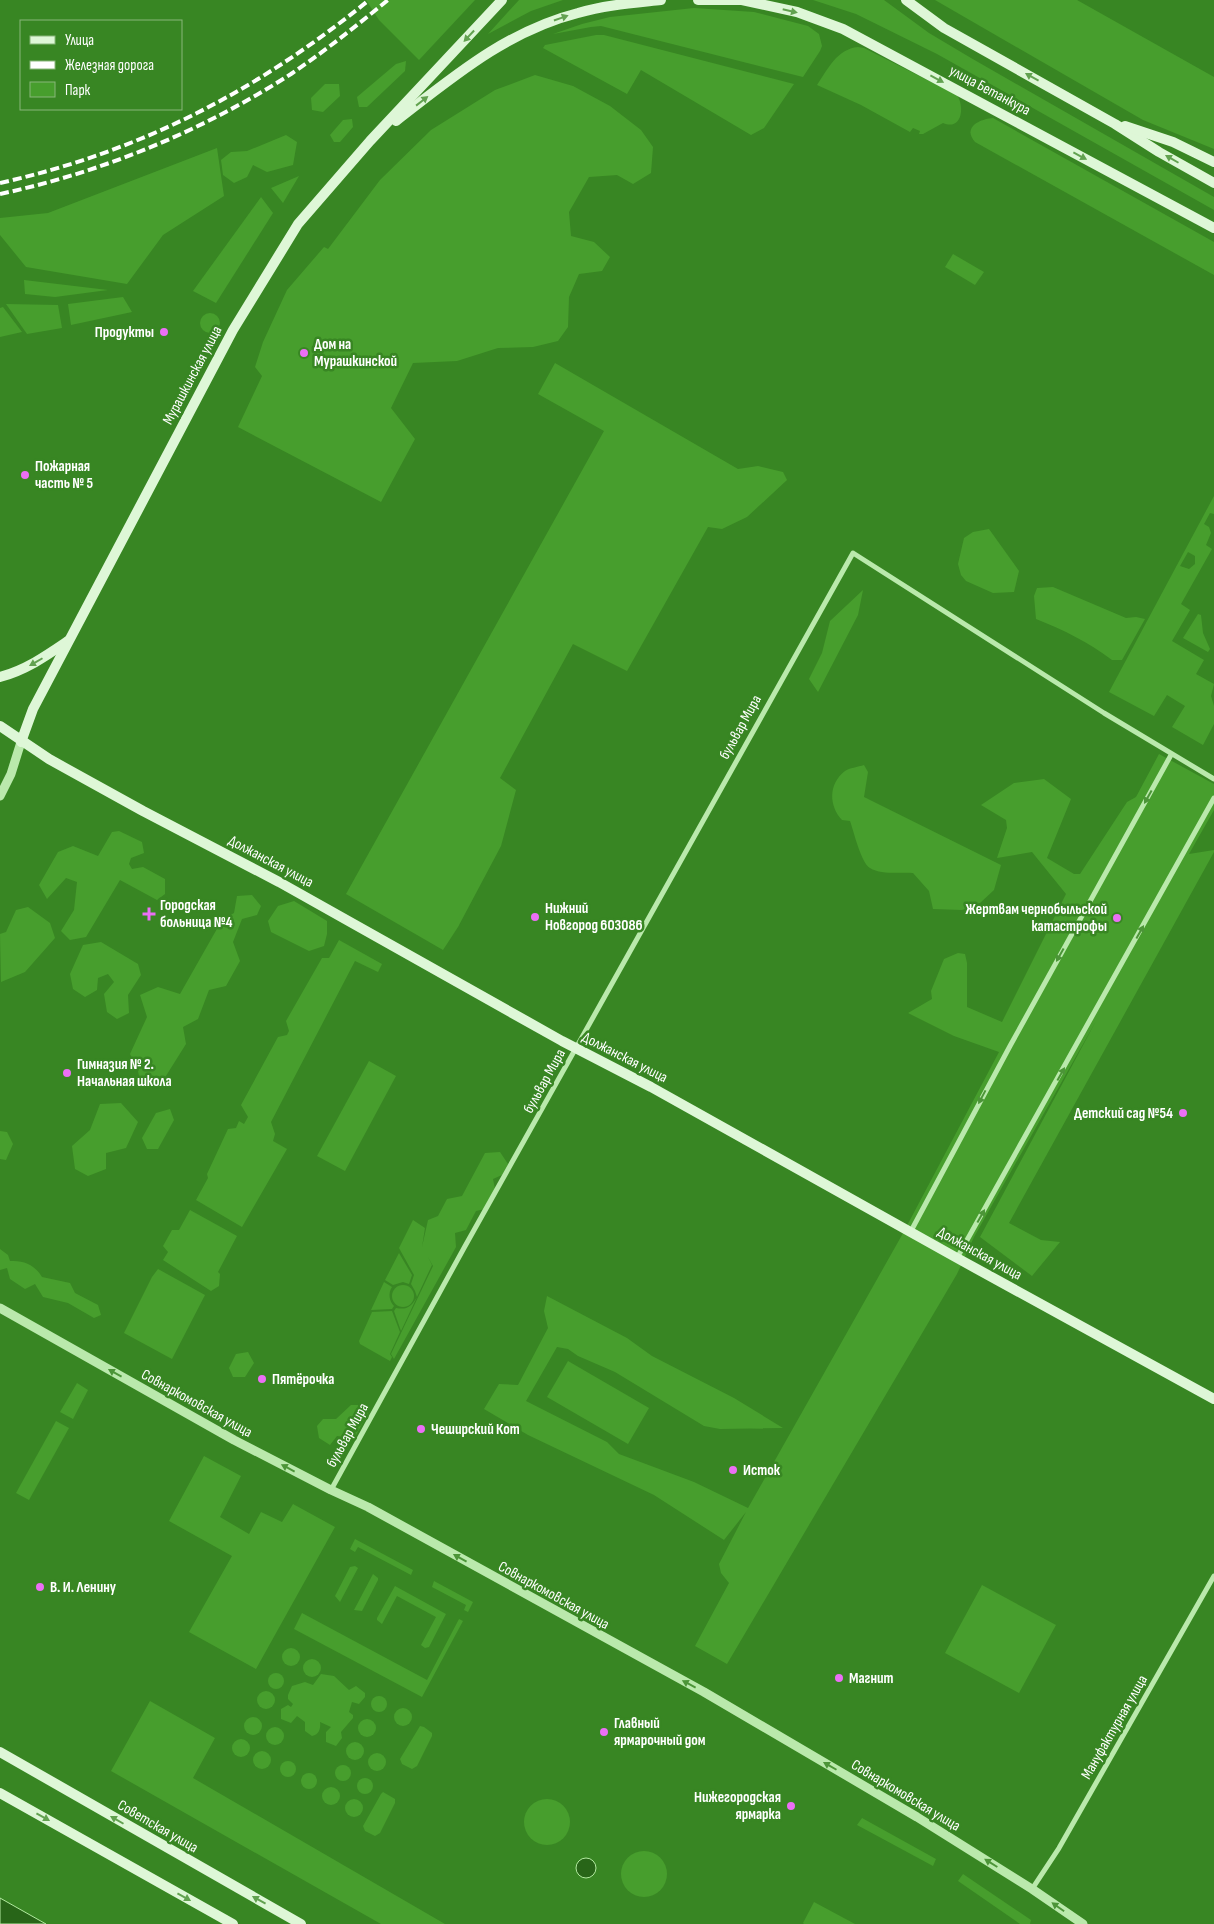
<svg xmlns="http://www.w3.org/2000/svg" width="1214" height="1924" viewBox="0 0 1214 1924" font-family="'Sofia Sans Condensed',sans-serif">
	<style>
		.green { fill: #479e2d; fill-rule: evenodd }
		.water { fill: #286518; stroke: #b2eaa0 }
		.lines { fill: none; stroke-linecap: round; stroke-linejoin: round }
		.minor { stroke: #bae9ac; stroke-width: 5 }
		.tertiary { stroke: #bae9ac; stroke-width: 9 }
		.secondary { stroke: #def7d7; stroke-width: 10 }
		.rail { stroke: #fff; stroke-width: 4; stroke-dasharray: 9 4; stroke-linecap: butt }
		.oneway { fill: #62a250 }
		.oneway2 { fill: #4c9538 }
		.poi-dot { fill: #eb6ff5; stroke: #388623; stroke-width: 2 }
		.labels { text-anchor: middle; stroke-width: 5; stroke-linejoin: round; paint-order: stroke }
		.street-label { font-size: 15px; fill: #fff; stroke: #388623 }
		.poi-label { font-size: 15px; font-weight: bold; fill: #fff; stroke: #388623; text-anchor: start }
	</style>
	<rect width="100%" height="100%" fill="#388623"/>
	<g class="green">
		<polygon points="366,0 475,0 419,60 379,20"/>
		<polygon points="519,0 563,0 531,11 488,34"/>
		<polygon points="813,0 884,0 929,33 971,58 1214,197 1214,210 937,54 856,14"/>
		<polygon points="935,0 1077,0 1214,77 1214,149 1143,120"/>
		<polygon points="694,8 754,12 808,26 819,34 822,46 820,51 803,77 601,26 591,27 553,34 582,24 610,17"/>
		<polygon points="596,35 604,35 794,84 764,128 751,135 641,70 627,94 543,48 545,45"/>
		<path d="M 858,47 L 864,48 L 957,95 C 965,107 962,131 943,123 L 923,134 L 919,134 L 920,131 L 913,128 L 910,132 L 861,105 L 817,85 C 828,69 837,49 858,47 Z"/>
		<polygon points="406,61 405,71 367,107 359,107 357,97 396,64"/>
		<polygon points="535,75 573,86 610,106 641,130 653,147 651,173 633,184 617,175 589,177 569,212 571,236 594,242 610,257 602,271 579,274 569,297 568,327 558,341 533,347 498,348 457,361 413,363 391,408 415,439 381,502 238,427 262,376 255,367 263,342 287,290 324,247 328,249 380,180 431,130 495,90"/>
		<polygon points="325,84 339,84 340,96 323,112 312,110 311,98"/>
		<path d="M 993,118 L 1214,242 L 1214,275 L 975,142 C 962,127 980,119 993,118 Z"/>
		<polygon points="352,119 353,127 340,142 334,142 330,135 343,120"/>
		<polygon points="286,135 297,142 293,165 267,172 253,165 247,177 234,183 223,175 221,160 231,152 247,151"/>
		<polygon points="217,148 224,196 163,235 127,284 26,267 0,235 0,218 48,213"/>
		<polygon points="299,176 283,203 271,188"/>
		<polygon points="261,197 273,213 216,303 193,291"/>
		<polygon points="953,254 984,272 975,285 945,267"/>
		<polygon points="24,280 108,290 55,297 25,294"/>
		<polygon points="123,297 132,312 71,325 68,304"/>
		<polygon points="6,304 58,305 62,328 27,334"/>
		<polygon points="3,307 22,332 0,337 0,308"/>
		<circle cx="210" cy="323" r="10"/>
		<polygon points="555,363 738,469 758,466 783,472 787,480 747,517 722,529 708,527 627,671 573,644 500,778 516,790 501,846 458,927 443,950 346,894 604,431 538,394"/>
		<path d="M 1214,496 L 1214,514 L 1210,513 L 1204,524 L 1209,527 L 1211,533 L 1206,545 L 1212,549 L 1181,604 L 1190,610 L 1172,641 L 1204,660 L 1196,674 L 1214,684 L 1211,696 L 1214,706 L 1214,724 L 1203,745 L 1172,727 L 1185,706 L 1167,695 L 1154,716 L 1109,692 ZM 1188,552 L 1195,556 L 1195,564 L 1189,569 L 1180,566 Z"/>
		<polygon points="989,529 1019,571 1014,592 993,593 966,581 961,575 958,564 964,538 973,532"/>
		<path d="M 1053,587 L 1126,618 L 1136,617 L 1145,619 L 1122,660 L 1112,660 C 1088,642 1064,630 1036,619 L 1034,596 L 1037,588 Z"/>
		<polygon points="863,590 858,615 818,692 809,679 822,653 830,621"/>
		<polygon points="1198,614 1201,615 1203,633 1210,649 1208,652 1183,638"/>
		<polygon points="1159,754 1214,784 1214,810 1189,854 1214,850 1214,852 1009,1223 1041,1240 1060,1242 1032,1276 980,1237 1096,1021 974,1237 957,1274 727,1664 695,1646 729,1583 721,1573 719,1564 746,1512 724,1540 654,1495 528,1435 484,1409 499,1384 518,1385 548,1328 544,1311 547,1296 627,1338 652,1356 734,1398 783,1428 720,1429 704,1426 615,1372 578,1356 568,1349 557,1347 526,1401 607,1442 619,1454 694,1482 748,1508 902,1235 999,1052 954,1036 908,1013 932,999 931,991 944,959 958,953 965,954 967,963 967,1007 1002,1022 1066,894 1032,852 997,858 1007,828 1006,820 981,805 1014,783 1044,779 1071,799 1047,858 1074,874 1080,874 1127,802 1136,797"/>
		<path d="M 864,765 L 868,772 L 864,797 L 1001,865 L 994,890 L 980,903 L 962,910 L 933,909 L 929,891 L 913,873 C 900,872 881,875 870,868 C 861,863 854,832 850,821 L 842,820 C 829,806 828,784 845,771 C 849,768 858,767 864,765 Z"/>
		<polygon points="119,831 142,842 144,853 131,858 129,864 132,869 143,867 165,879 165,894 157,900 120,880 86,937 70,940 61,931 74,910 77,882 66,878 47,899 39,885 58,852 73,846 98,856 112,832"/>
		<polygon points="252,895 261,906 257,915 242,919 233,942 240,961 226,986 209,990 198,1019 183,1027 186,1044 159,1087 141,1087 138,1071 130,1054 147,1017 140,995 158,987 180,994 222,920 234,913 237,896"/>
		<polygon points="294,901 327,921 327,934 324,946 309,951 271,932 268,921 278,906"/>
		<polygon points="28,907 50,923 55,938 25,972 1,982 0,934 6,932 16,910"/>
		<polygon points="339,940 382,964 378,972 355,961 271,1122 275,1134 273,1141 287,1149 242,1227 196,1200 208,1178 207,1174 228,1129 236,1128 239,1121 244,1124 248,1117 241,1105 278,1037 287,1035 289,1031 286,1021 322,958 329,958"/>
		<polygon points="101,942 138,964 141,975 128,995 129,1013 117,1019 107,1012 104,994 114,982 108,974 98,978 97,990 85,997 73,989 70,974 83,945"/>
		<polygon points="369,1061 396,1076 345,1171 317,1156"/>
		<polygon points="121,1103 138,1122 126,1148 106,1153 106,1169 88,1176 75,1169 72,1146 90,1130 100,1104"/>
		<polygon points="170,1109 174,1120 158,1149 147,1149 142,1138 156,1113"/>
		<polygon points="0,1131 7,1132 13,1144 6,1160 0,1159"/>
		<path d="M 500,1152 L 508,1164 L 502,1175 L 493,1179 L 495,1189 L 485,1209 L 476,1211 L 466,1230 L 455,1233 L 456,1247 L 394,1359 L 391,1354 L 433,1266 L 428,1257 L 432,1265 L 401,1331 L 394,1311 L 396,1308 C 407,1310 411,1307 417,1297 L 415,1291 L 411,1284 L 414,1275 L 399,1248 L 413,1220 L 425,1228 L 422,1247 L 428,1220 L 438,1216 L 447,1199 L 462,1196 L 485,1153 Z"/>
		<polygon points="190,1210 237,1236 218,1272 220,1274 219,1286 211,1291 163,1260 168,1252 163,1246 172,1230 179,1230"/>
		<path d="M 0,1249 L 8,1255 L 10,1261 C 24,1260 35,1265 42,1277 L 70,1283 L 75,1293 L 98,1305 L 101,1315 L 94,1318 L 68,1303 L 43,1297 L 35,1284 L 25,1289 L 10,1279 L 7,1268 L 0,1270 Z"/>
		<polygon points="399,1253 412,1275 409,1284 403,1282 393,1285 385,1280"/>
		<polygon points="158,1269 205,1295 172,1359 124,1333 152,1277"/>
		<path d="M 384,1282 L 392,1287 C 388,1293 389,1301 394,1306 L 392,1309 L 371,1310 Z"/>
		<circle cx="403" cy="1296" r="11"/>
		<polygon points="392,1311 400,1332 390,1354 392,1357 390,1361 360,1344 359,1341 372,1312"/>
		<polygon points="248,1352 254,1363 245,1377 233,1377 229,1368 236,1354"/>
		<polygon points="568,1361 649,1408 628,1444 547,1397"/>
		<polygon points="77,1383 88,1390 73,1419 60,1412"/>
		<polygon points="351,1405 365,1405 368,1413 354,1439 337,1436 330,1445 319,1438 317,1426 323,1419 336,1419"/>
		<polygon points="56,1421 69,1428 29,1500 16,1493"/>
		<polygon points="204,1456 241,1476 220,1517 249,1534 261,1512 282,1522 293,1504 335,1527 256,1669 189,1632 232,1556 169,1521"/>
		<polygon points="355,1539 413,1570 411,1575 358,1547 355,1552 350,1549"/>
		<polygon points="355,1566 358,1568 340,1602 335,1596 350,1567"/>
		<polygon points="373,1574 378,1578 378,1580 362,1611 354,1610"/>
		<polygon points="434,1581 473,1602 468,1612 464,1610 466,1605 432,1587"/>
		<polygon points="982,1585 1056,1625 1019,1693 945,1653"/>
		<polygon points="395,1586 446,1614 429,1647 425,1648 421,1645 436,1617 397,1596 382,1624 377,1620 377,1618"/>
		<polygon points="302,1613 427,1680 459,1619 463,1621 422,1697 294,1629"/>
		<circle cx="291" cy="1657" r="9"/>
		<circle cx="312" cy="1668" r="9"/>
		<circle cx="276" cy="1681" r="8"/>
		<path d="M 321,1674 L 334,1676 L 349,1690 L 356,1686 L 365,1693 L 365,1697 L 359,1704 L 352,1702 L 349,1712 L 353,1715 L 353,1718 L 341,1732 L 342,1738 L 336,1746 L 326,1742 L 326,1732 L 331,1727 L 320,1722 C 321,1728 319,1735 312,1736 L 305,1731 L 305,1722 L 297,1716 L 291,1723 L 281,1719 L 281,1709 L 288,1705 L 291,1707 L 293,1704 L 288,1699 L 288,1695 L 292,1686 L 305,1682 L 313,1685 Z"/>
		<circle cx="266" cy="1700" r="9"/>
		<circle cx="379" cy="1704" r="8"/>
		<polygon points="150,1701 215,1738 193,1778 445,1924 381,1924 111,1771"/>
		<circle cx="403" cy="1717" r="9"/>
		<circle cx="253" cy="1726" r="9"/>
		<circle cx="367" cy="1728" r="9"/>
		<polygon points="420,1726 424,1727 432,1733 432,1736 417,1766 412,1769 402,1764 400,1759"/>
		<circle cx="275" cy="1736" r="9"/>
		<circle cx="241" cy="1748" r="9"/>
		<circle cx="355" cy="1751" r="9"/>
		<circle cx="262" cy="1760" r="9"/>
		<circle cx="377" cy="1762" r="9"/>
		<circle cx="288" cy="1769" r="8"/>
		<circle cx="343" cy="1773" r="8"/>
		<circle cx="309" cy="1781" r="8"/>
		<circle cx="365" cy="1786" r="8"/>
		<circle cx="331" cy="1796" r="9"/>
		<polygon points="383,1792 395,1799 395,1803 380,1833 375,1836 365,1831 363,1826 381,1794"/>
		<circle cx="547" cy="1822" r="23"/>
		<circle cx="354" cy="1808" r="9"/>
		<polygon points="862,1818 936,1859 933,1866 857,1825"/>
		<circle cx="644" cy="1874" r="23"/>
		<polygon points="963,1874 1031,1920 1030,1924 1020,1924 958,1881"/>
		<polygon points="814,1902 855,1924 804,1924 803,1923"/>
	</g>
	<g class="water">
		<circle cx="586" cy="1868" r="10"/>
		<polygon points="0,1898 46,1924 0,1924"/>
	</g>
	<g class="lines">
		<g class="minor">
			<polyline points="911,1231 1010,1046 1171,755"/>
			<polyline points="957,1258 1214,798"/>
			<polyline points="331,1490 464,1248 853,553 1104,713 1214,779"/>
			<polyline points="1032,1889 1059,1848 1214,1576"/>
		</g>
		<g class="tertiary">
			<polyline points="0,796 11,774 21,742"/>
			<polyline points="0,1308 234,1440 331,1490 368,1507 704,1692 917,1817 1032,1889 1083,1924"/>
		</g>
		<g class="secondary">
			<polyline points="698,0 744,0"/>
			<polyline points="742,0 797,12 843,29 1214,228"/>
			<polyline points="906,0 944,28 1115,124 1159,152 1214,183"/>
			<path d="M 396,121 C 453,77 507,31 578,13 C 605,5 633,3 661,0"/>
			<polyline points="1125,126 1173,142 1214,162"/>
			<path d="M 0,677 C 26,670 46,656 68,641"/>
			<polyline points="0,726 49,759 143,811 279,882 562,1041 651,1087 957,1258 1214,1399"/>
			<polyline points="21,742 33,709 233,330 298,224 370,141 502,0"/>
			<polyline points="0,1752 301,1924"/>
			<polyline points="0,1793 233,1924"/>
		</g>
		<g class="rail">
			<path d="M 0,183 C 142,151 257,91 369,0"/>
			<path d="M 0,194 C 103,172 202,131 291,74 C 325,51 356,26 388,0"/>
		</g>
	</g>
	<defs><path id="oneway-solid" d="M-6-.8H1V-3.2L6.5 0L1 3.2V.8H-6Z" transform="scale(1.25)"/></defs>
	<g class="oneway">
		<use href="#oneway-solid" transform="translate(790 11) rotate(13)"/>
		<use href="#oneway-solid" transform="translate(561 18) rotate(-19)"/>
		<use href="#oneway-solid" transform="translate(469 36) rotate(133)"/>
		<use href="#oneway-solid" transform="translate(1032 77) rotate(-151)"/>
		<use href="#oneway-solid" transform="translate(937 79) rotate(28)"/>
		<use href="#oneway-solid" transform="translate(422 101) rotate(-38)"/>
		<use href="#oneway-solid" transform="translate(1080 156) rotate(28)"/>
		<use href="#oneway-solid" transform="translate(1172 159) rotate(-150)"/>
		<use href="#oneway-solid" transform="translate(36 662) rotate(150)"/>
		<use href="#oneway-solid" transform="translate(43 1817) rotate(29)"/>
		<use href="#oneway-solid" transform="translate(117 1820) rotate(-150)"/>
		<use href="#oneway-solid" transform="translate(184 1897) rotate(29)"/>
		<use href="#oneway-solid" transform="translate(259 1900) rotate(-151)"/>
	</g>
	<g class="oneway2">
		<use href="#oneway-solid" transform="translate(1148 797) rotate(119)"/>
		<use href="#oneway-solid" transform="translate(1140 932) rotate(-61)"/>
		<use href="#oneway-solid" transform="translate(1060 955) rotate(119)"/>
		<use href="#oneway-solid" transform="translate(1061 1074) rotate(-61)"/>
		<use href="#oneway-solid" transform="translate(982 1097) rotate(118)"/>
		<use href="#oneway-solid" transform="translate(981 1216) rotate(-61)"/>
		<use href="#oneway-solid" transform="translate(115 1373) rotate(-151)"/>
		<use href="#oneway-solid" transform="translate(288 1468) rotate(-152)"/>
		<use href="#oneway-solid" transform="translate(460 1558) rotate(-151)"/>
		<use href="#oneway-solid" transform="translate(689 1684) rotate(-152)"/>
		<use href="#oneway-solid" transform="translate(830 1766) rotate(-150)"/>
		<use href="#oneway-solid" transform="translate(991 1863) rotate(-148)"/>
		<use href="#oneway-solid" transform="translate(1058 1907) rotate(-145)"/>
	</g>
	<g class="poi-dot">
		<circle cx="164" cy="332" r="5"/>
		<circle cx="304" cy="353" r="5"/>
		<circle cx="25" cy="475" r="5"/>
		<path d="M146.5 906.5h5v5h5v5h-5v5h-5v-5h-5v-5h5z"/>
		<circle cx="535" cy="917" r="5"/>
		<circle cx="1117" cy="918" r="5"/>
		<circle cx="67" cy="1073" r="5"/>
		<circle cx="1183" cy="1113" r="5"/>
		<circle cx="262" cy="1379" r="5"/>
		<circle cx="421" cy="1429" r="5"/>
		<circle cx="733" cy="1470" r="5"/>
		<circle cx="40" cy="1587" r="5"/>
		<circle cx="839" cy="1678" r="5"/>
		<circle cx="604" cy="1732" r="5"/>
		<circle cx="791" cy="1806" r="5"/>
	</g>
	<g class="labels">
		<g class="street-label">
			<text transform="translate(990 90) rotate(28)" y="5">улица Бетанкура</text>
			<text transform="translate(192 375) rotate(-62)" y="5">Мурашкинская улица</text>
			<text transform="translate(740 727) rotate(-61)" y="5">бульвар Мира</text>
			<text transform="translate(271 861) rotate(28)" y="5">Должанская улица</text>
			<text transform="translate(625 1057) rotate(27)" y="5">Должанская улица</text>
			<text transform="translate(544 1081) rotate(-61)" y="5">бульвар Мира</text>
			<text transform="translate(980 1253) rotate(29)" y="5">Должанская улица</text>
			<text transform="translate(197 1403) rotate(29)" y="5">Совнаркомовская улица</text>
			<text transform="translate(347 1435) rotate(-61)" y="5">бульвар Мира</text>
			<text transform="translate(554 1595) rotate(29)" y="5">Совнаркомовская улица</text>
			<text transform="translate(1114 1727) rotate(-60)" y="5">Мануфактурная улица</text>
			<text transform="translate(906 1795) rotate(31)" y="5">Совнаркомовская улица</text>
			<text transform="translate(158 1826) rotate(30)" y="5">Советская улица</text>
		</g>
		<g class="poi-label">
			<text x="154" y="337" text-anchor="end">Продукты</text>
			<text x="314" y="349">Дом на<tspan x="314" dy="17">Мурашкинской</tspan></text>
			<text x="35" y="471">Пожарная<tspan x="35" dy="17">часть № 5</tspan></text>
			<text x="160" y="910">Городская<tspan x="160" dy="17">больница №4</tspan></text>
			<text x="545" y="913">Нижний<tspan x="545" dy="17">Новгород 603086</tspan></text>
			<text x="1107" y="914" text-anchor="end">Жертвам чернобыльской<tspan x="1107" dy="17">катастрофы</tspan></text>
			<text x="77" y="1069">Гимназия № 2.<tspan x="77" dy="17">Начальная школа</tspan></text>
			<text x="1173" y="1118" text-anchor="end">Детский сад №54</text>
			<text x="272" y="1384">Пятёрочка</text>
			<text x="431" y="1434">Чеширский Кот</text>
			<text x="743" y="1475">Исток</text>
			<text x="50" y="1592">В. И. Ленину</text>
			<text x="849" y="1683">Магнит</text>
			<text x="614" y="1728">Главный<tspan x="614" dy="17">ярмарочный дом</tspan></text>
			<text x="781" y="1802" text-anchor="end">Нижегородская<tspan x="781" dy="17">ярмарка</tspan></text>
		</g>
	</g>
	<rect x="20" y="20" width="162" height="90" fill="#388623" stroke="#88b67b"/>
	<rect x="30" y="36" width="25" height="8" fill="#def7d7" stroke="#88b67b"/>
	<text x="65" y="45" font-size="15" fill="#ffffff">Улица</text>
	<rect x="30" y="61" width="25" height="8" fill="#ffffff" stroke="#88b67b"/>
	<text x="65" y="70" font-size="15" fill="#ffffff">Железная дорога</text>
	<rect x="30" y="82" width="25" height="15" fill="#479e2d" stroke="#88b67b"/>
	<text x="65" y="95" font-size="15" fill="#ffffff">Парк</text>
</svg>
